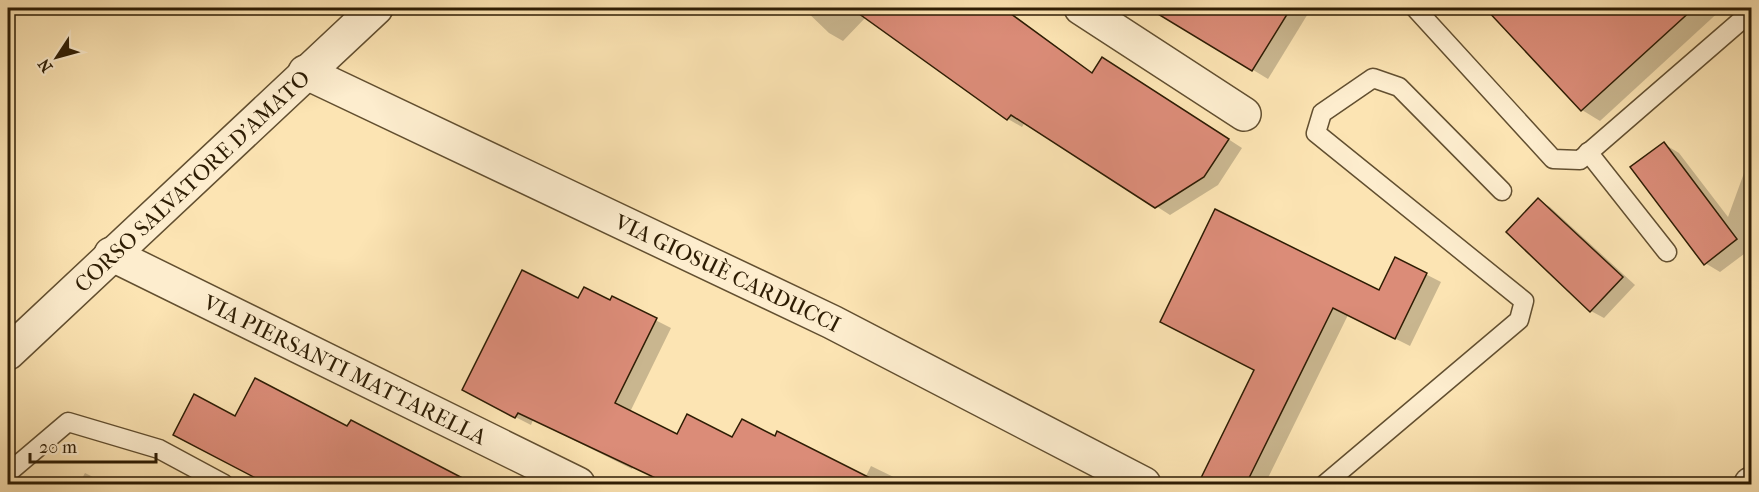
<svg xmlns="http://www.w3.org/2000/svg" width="1759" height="492" viewBox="0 0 1759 492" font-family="'IM FELL French Canon',serif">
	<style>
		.shadow { fill: #0003 }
		.building { fill: #db8c78; stroke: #2e1d04; stroke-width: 1.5 }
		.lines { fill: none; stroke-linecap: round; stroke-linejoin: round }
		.service-casing { stroke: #624f30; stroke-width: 21 }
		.minor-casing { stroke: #624f30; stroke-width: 36 }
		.tertiary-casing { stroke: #624f30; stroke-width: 36 }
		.service { stroke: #fdedce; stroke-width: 18 }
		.minor { stroke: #fdedce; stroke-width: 33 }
		.tertiary { stroke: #fdedce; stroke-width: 33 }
		.labels { text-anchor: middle; stroke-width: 4.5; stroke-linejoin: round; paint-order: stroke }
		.street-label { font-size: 22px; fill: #2e1d04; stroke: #fdedce }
	</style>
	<rect width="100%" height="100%" fill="#fce4b3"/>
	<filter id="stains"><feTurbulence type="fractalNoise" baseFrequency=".00333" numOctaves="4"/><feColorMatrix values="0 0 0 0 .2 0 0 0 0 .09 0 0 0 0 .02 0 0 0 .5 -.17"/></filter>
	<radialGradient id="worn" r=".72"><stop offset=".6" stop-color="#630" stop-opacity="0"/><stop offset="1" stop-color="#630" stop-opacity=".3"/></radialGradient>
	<g class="shadow">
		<polygon points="803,8 1004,8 1093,73 1117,67 1242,148 1218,185 1170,215 1025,122 1022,127 1008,119 866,17 843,41 829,33"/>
		<polygon points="1151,8 1302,8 1309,12 1268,79"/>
		<polygon points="1487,8 1723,8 1600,121 1582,110"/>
		<polygon points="1664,144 1679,153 1728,217 1752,151 1752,248 1720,272 1705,263"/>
		<polygon points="1538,200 1550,207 1635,285 1604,318 1591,311 1508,232"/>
		<polygon points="1396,259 1441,282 1410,346 1348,315 1265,484 1201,483 1256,370 1176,330 1380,292"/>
		<polygon points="612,298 671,328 630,412 678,436 733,439 865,478 871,466 908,484 669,484 633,467 632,469 533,420 531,425 478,398 579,300 610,302"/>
		<polygon points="236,418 348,428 351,422 471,484 268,484 192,444"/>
		<polygon points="85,473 107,484 79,484"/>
		<polygon points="48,480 56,484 45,484"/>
	</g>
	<g class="building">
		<polygon points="851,8 1003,8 1092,73 1102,57 1229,139 1204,177 1155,208 1011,115 1007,120"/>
		<polygon points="1148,8 1291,8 1252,71"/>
		<polygon points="1485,8 1694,8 1581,111"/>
		<polygon points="1664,142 1737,239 1704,265 1630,167"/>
		<polygon points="1538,198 1623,277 1590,312 1506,232"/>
		<polygon points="1215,209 1379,290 1395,257 1427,273 1395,339 1333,308 1246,484 1198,484 1254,370 1160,322"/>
		<polygon points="522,270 578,298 584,287 610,300 612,296 657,318 615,403 677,434 687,414 732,437 742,419 775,436 777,431 882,484 668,484 518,413 515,418 462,390"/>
		<polygon points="255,378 347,426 351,420 474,484 267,484 173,435 194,394 235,416"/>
	</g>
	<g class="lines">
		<defs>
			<g id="service">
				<polyline points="1415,8 1553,159 1580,160 1752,11"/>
				<polyline points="1588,152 1667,252"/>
				<polyline points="8,473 68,422 159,449 224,484"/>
				<polyline points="1325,484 1519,320 1524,301 1316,133 1322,113 1373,78 1399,87 1502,191"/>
			</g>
			<g id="minor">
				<polyline points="1081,8 1244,114"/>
				<path id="s1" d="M 305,72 L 832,322 L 1144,484"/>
				<path id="s2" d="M 111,254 L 578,484"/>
				<polyline points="1751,484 1752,484"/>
			</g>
			<g id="tertiary">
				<path id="s3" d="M 8,353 L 376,8"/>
			</g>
		</defs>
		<use href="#service" class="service-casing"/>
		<use href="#minor" class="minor-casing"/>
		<use href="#tertiary" class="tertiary-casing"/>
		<use href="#service" class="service"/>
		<use href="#minor" class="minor"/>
		<use href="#tertiary" class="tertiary"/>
	</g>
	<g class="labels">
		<g class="street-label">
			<text dy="8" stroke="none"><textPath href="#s3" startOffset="252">CORSO SALVATORE D'AMATO</textPath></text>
			<text dy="8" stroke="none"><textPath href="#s1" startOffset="468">VIA GIOSUÈ CARDUCCI</textPath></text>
			<text dy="8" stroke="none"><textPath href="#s2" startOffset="261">VIA PIERSANTI MATTARELLA</textPath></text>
		</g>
	</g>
	<rect width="1759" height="492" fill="none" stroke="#fce4b3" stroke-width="30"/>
	<rect x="9" y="9" width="1741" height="474" fill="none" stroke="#2e1d04" stroke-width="3"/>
	<rect x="15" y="15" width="1729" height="462" fill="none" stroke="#2e1d04" stroke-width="1.5"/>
	<g transform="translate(57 57) rotate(234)" stroke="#fdedce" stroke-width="4.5" paint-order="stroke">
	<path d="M0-4.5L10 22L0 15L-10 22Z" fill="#2e1d04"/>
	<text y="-9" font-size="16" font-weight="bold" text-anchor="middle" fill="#2e1d04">N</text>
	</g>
	<path d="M30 453v9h126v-9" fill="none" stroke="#2e1d04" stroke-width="3"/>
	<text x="39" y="453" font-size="18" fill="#2e1d04" stroke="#fdedce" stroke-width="4.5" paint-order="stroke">20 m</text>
	<rect width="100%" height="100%" filter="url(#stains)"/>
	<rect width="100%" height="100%" fill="url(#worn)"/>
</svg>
